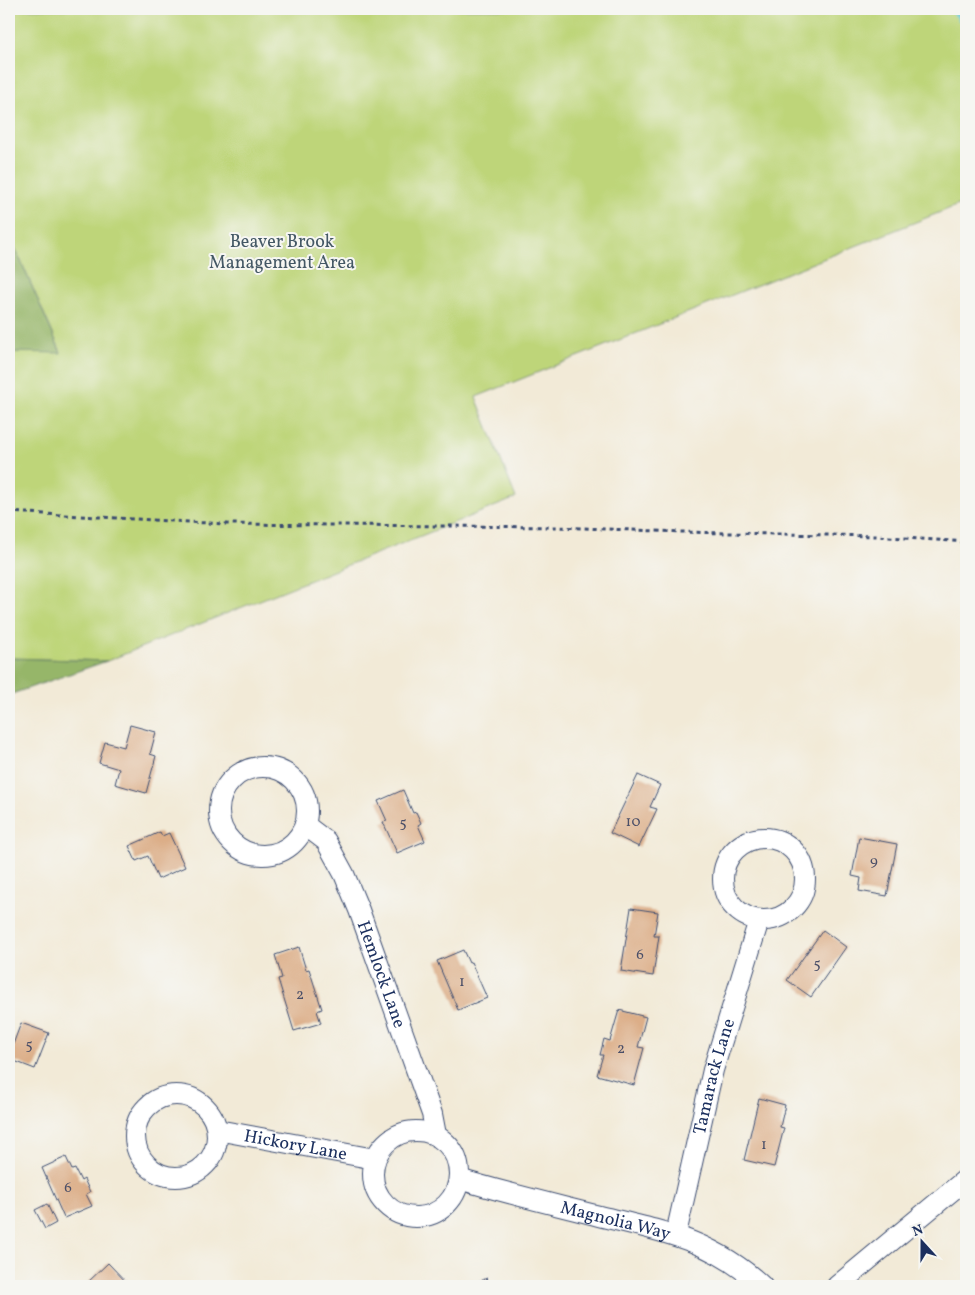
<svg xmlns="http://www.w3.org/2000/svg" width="975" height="1295" viewBox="0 0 975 1295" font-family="Vollkorn,serif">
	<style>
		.green { fill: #bed579; stroke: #6c826c }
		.forest { fill: #96b669; stroke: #587264 }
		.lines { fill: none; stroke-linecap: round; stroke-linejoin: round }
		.stream { stroke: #5cc7d6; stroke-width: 7 }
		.building { fill: #dcae88 }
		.minor-casing { stroke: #3b4b70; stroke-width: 22 }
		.path { stroke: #3b4b70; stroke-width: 3; stroke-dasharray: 4 4; stroke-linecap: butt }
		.minor { stroke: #fff; stroke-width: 20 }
		.labels { text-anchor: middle; stroke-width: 4; stroke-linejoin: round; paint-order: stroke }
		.number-label { font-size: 15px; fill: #4b4f68 }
		.park-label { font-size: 18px; fill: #445865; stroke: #f6f6f2 }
		.street-label { font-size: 18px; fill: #1b2f5e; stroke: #f6f6f2 }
	</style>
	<rect width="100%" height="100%" fill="#f6f6f2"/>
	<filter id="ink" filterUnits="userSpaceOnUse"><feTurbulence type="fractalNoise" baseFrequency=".02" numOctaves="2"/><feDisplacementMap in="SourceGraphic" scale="10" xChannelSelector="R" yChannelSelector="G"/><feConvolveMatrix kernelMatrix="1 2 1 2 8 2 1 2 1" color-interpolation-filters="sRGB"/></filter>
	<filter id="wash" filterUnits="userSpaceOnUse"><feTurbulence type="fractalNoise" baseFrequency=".0096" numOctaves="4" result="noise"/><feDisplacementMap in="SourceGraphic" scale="20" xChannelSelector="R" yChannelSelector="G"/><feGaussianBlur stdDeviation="1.12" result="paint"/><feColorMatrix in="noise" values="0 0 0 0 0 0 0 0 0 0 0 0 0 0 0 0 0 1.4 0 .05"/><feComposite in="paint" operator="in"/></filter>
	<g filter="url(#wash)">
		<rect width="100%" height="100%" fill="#f2ead7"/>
		<polygon class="green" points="9,9 966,9 966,202 476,397 516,498 107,661 9,658 9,352 61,352 9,234"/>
		<g class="forest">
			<polygon points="9,234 61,353 9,352"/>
			<polygon points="9,658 107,661 9,695"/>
		</g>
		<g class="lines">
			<polyline class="stream" points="954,9 966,25"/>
		</g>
		<g id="blocks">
			<g class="building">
				<polygon points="130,725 156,732 150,754 156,756 146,793 115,784 119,769 99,763 105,742 124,747"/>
				<polygon points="638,775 660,785 650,807 657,809 639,847 610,833"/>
				<polygon points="403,790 413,813 416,812 421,823 418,825 425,841 397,853 383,822 387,821 378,801"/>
				<polygon points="160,832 162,836 169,833 185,867 158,879 148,856 136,861 129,846"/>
				<polygon points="859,837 897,844 887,896 859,891 861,878 852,876"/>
				<polygon points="631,908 658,912 654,936 659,936 653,976 621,971"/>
				<polygon points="823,930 846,947 811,997 787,980"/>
				<polygon points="299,947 306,970 309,969 322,1009 317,1011 321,1023 294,1031 278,979 282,978 275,955"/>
				<polygon points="463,950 469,963 471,962 487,998 458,1010 437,961"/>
				<polygon points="619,1010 646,1017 638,1047 644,1048 634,1085 597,1075 603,1055 600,1055 604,1039 610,1041"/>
				<polygon points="21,1023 49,1033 35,1069 9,1059 9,1055"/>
				<polygon points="759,1098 785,1105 780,1127 784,1128 774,1167 744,1160"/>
				<polygon points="66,1157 72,1170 75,1169 81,1181 84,1179 90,1192 86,1194 92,1206 64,1218 42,1168"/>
				<polygon points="47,1204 56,1223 45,1229 35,1210"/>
				<polygon points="108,1263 130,1286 90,1286 87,1283"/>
				<polygon points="487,1278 490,1286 469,1286"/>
			</g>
		</g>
	</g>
	<g filter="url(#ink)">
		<use href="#blocks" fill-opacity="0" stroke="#3b4b70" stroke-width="1"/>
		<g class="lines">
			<defs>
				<g id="minor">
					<circle cx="263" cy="811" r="44"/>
					<path id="s1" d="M 305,825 L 326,841 L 344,874 L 359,910 L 432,1114 L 436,1135"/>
					<circle cx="764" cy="879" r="41"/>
					<circle cx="176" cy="1136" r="41"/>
					<path id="s2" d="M 217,1130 L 375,1159"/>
					<circle cx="416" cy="1174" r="43"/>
					<path id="s3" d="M 459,1179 C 505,1193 552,1204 599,1216 C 662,1231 713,1240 762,1286"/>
					<path id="s4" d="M 676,1234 L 713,1070 L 759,920"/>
					<polyline points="837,1286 966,1179"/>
				</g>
			</defs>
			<use href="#minor" class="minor-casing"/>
			<polyline class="path" points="9,512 225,524 557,527 682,532 875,536 966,542"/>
			<use href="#minor" class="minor"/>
		</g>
	</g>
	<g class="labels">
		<g class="number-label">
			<text x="633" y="826">10</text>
			<text x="403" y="827">5</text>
			<text x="874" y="865">9</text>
			<text x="640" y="959">6</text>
			<text x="817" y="968">5</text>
			<text x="462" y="986">1</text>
			<text x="300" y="999">2</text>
			<text x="29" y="1049">5</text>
			<text x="621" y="1053">2</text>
			<text x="764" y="1149">1</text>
			<text x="68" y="1192">6</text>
		</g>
		<g class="park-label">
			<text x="282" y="247">Beaver Brook<tspan x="282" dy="21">Management Area</tspan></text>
		</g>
		<g class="street-label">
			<text dy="6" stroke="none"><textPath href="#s1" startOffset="171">Hemlock Lane</textPath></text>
			<text dy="6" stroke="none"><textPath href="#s4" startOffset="162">Tamarack Lane</textPath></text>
			<text dy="6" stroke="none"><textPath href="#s2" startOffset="80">Hickory Lane</textPath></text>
			<text dy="6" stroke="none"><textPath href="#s3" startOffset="162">Magnolia Way</textPath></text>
		</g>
	</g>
	<rect width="975" height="1295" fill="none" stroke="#f6f6f2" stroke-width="30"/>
	<g transform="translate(922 1242) rotate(339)" stroke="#f6f6f2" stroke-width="4" paint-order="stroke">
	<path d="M0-4L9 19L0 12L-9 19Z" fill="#1b2f5e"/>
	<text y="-8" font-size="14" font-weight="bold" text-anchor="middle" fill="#1b2f5e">N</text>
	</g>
</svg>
